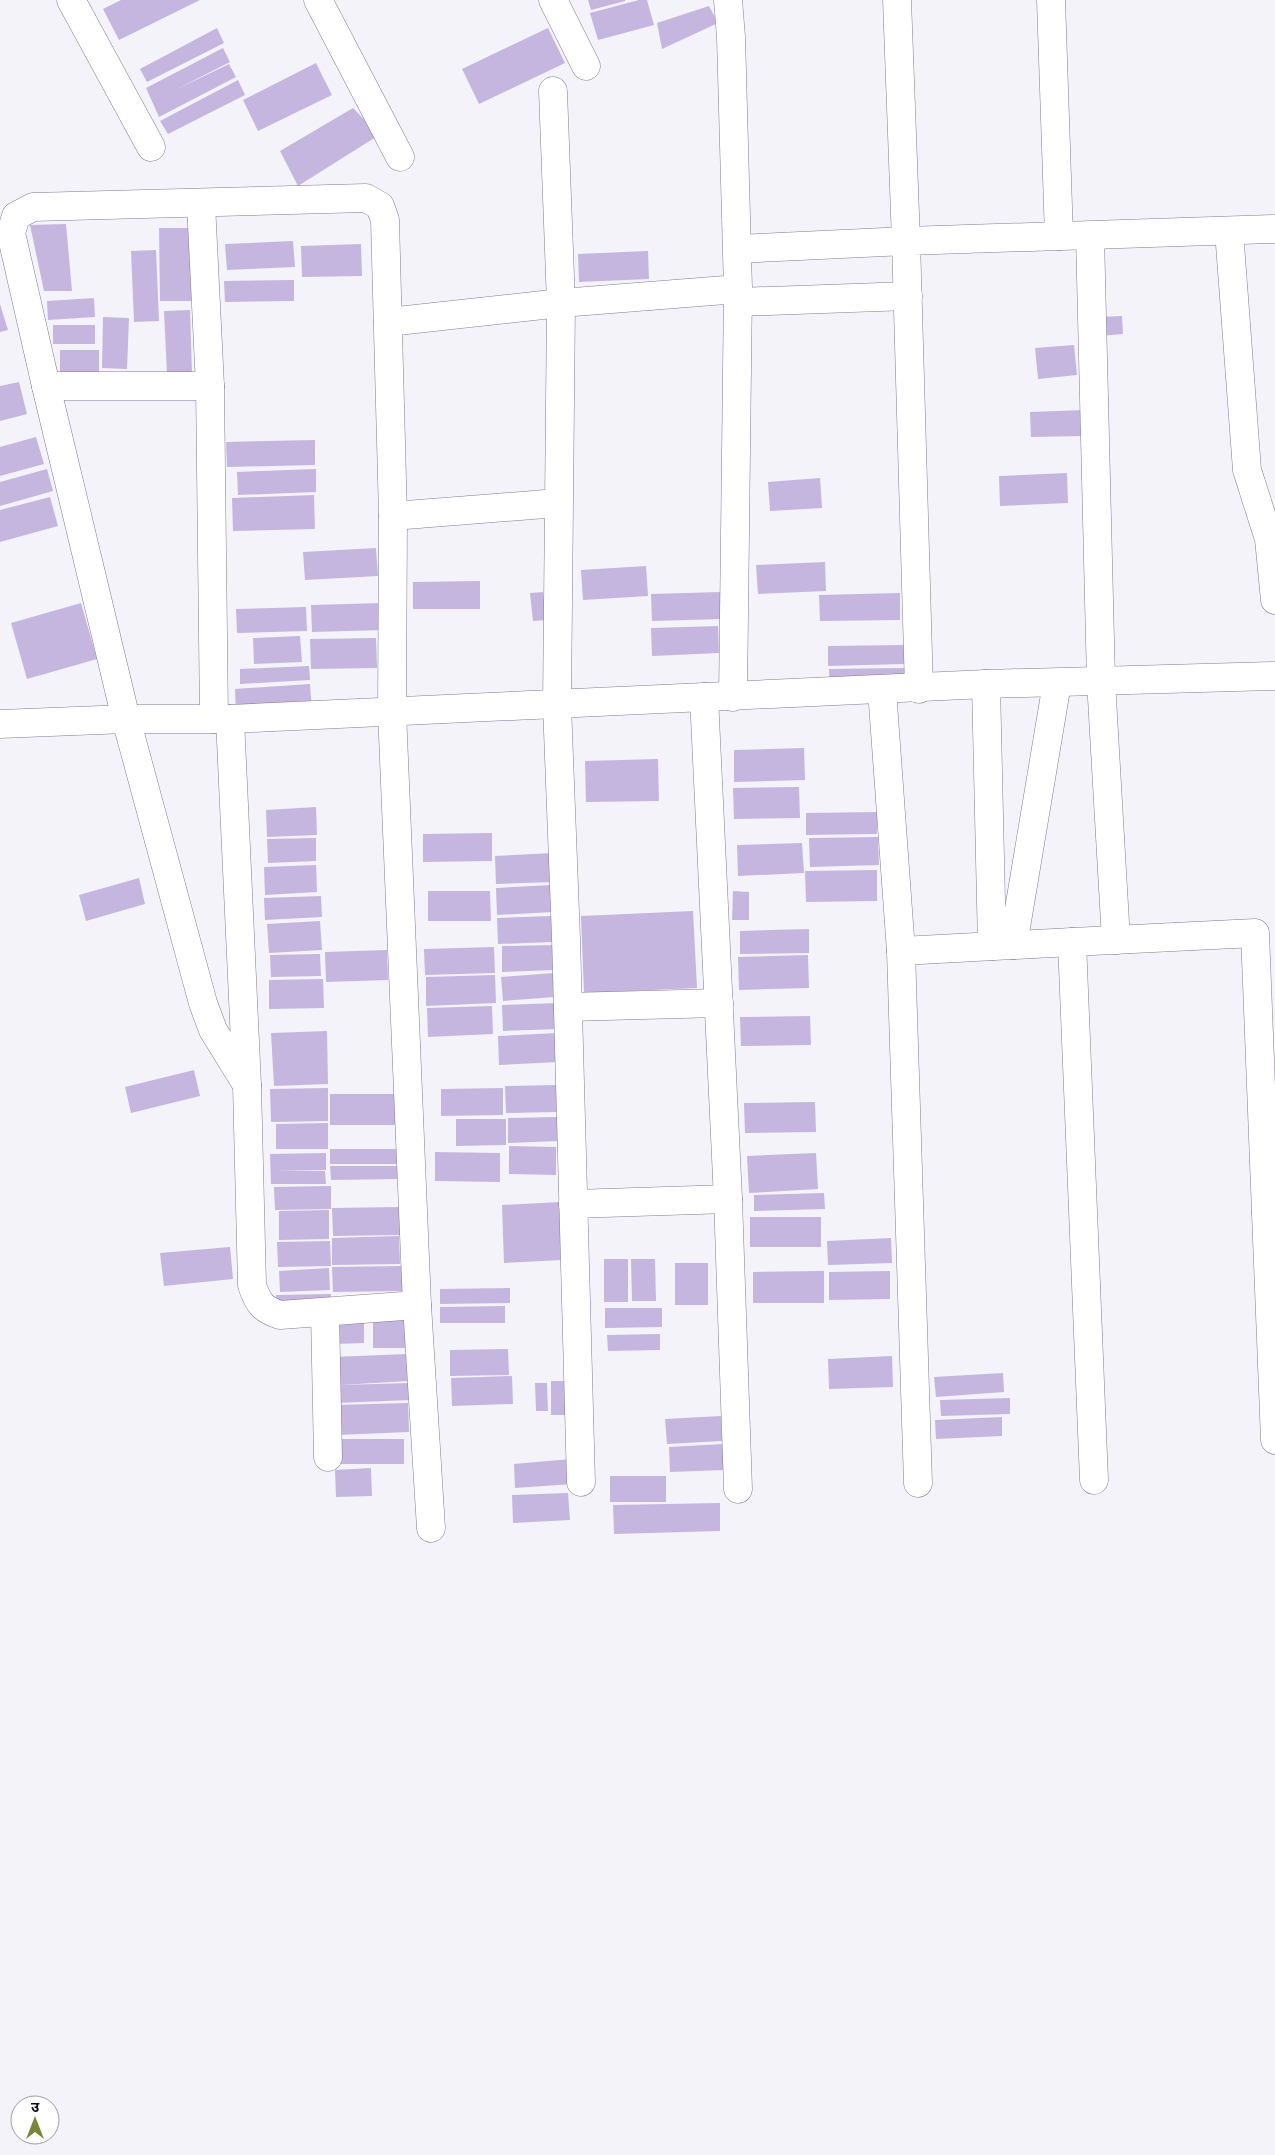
<svg xmlns="http://www.w3.org/2000/svg" width="1275" height="2155" viewBox="0 0 1275 2155" font-family="'PT Sans Narrow','Noto Sans Devanagari',sans-serif">
	<style>
		.building { fill: #c4b6de }
		.lines { fill: none; stroke-linecap: round; stroke-linejoin: round }
		.minor-casing { stroke: #847997; stroke-width: 29 }
		.minor { stroke: #fff; stroke-width: 28 }
	</style>
	<rect width="100%" height="100%" fill="#f5f3fa"/>
	<g class="building">
		<polygon points="121,0 200,0 119,40 103,9"/>
		<polygon points="588,0 625,0 625,1 591,10"/>
		<polygon points="639,0 647,0 654,25 598,40 590,13"/>
		<polygon points="709,6 718,23 662,49 657,23"/>
		<polygon points="217,28 224,43 147,82 140,69"/>
		<polygon points="548,28 565,63 479,104 462,69"/>
		<polygon points="223,48 230,62 175,90 229,64 236,77 159,117 146,88"/>
		<polygon points="316,63 332,95 258,131 243,100"/>
		<polygon points="238,80 245,95 168,134 160,121"/>
		<polygon points="353,108 379,135 298,186 280,151"/>
		<polygon points="66,224 72,291 44,291 30,225"/>
		<polygon points="159,228 192,228 193,301 160,301"/>
		<polygon points="293,241 295,267 227,270 225,244"/>
		<polygon points="361,244 362,276 302,277 301,246"/>
		<polygon points="156,250 159,321 134,322 131,251"/>
		<polygon points="648,251 649,279 579,282 578,254"/>
		<polygon points="294,280 294,301 225,302 224,281"/>
		<polygon points="94,298 95,317 48,320 47,301"/>
		<polygon points="0,304 8,330 0,332"/>
		<polygon points="190,310 192,373 167,374 164,311"/>
		<polygon points="1122,316 1123,334 1100,336 1099,317"/>
		<polygon points="103,317 129,318 127,369 102,368"/>
		<rect x="53" y="325" width="42" height="19"/>
		<polygon points="1074,345 1077,375 1038,379 1035,348"/>
		<rect x="60" y="350" width="39" height="22"/>
		<polygon points="19,382 27,414 0,421 0,386"/>
		<polygon points="1084,410 1085,436 1031,437 1030,412"/>
		<polygon points="36,437 44,464 0,476 0,447"/>
		<polygon points="315,440 315,465 227,467 226,442"/>
		<polygon points="47,469 53,491 0,506 0,482"/>
		<polygon points="316,469 316,492 238,495 237,472"/>
		<polygon points="1067,473 1068,503 1000,506 999,476"/>
		<polygon points="820,478 822,508 770,511 768,482"/>
		<polygon points="314,495 315,529 233,531 232,498"/>
		<polygon points="50,497 58,526 0,542 0,510"/>
		<polygon points="376,548 378,576 305,580 303,552"/>
		<polygon points="825,562 826,591 758,594 756,565"/>
		<polygon points="646,566 648,596 583,600 581,570"/>
		<polygon points="480,581 480,609 413,609 413,582"/>
		<polygon points="543,592 546,620 533,621 530,593"/>
		<polygon points="721,592 722,619 652,621 651,594"/>
		<polygon points="900,593 900,620 820,621 819,595"/>
		<polygon points="81,603 97,659 27,679 11,623"/>
		<polygon points="382,603 383,630 312,632 311,605"/>
		<polygon points="306,607 307,631 237,633 236,609"/>
		<polygon points="718,626 719,653 652,656 651,628"/>
		<polygon points="300,636 302,662 254,664 253,638"/>
		<polygon points="376,638 377,668 311,669 310,639"/>
		<polygon points="904,645 904,664 828,666 828,646"/>
		<polygon points="309,666 310,680 240,684 240,669"/>
		<polygon points="904,668 904,689 830,689 829,669"/>
		<polygon points="310,684 312,711 236,716 235,689"/>
		<polygon points="804,748 805,780 734,782 734,750"/>
		<polygon points="658,759 659,801 586,802 585,761"/>
		<polygon points="799,787 800,818 734,819 733,788"/>
		<polygon points="316,807 317,835 267,837 266,810"/>
		<polygon points="877,812 877,834 806,835 806,813"/>
		<polygon points="492,833 492,861 423,862 423,834"/>
		<polygon points="878,837 879,865 810,867 809,838"/>
		<polygon points="316,838 316,861 268,863 267,839"/>
		<polygon points="802,843 804,873 738,876 737,845"/>
		<polygon points="554,853 555,882 496,884 495,856"/>
		<polygon points="316,865 317,892 265,895 264,867"/>
		<polygon points="877,870 877,901 806,902 805,871"/>
		<polygon points="139,878 145,904 86,921 79,895"/>
		<polygon points="551,885 553,912 497,915 496,888"/>
		<polygon points="428,891 490,891 491,921 428,921"/>
		<polygon points="733,891 749,892 749,920 732,920"/>
		<polygon points="321,896 322,917 265,920 264,898"/>
		<polygon points="693,911 697,988 584,993 581,916"/>
		<polygon points="553,916 553,942 498,944 497,918"/>
		<polygon points="320,921 322,950 269,953 267,924"/>
		<polygon points="809,929 809,953 740,954 740,931"/>
		<polygon points="555,945 555,970 502,972 502,946"/>
		<polygon points="494,947 495,973 425,975 424,949"/>
		<polygon points="387,950 388,980 326,982 325,952"/>
		<polygon points="320,954 321,976 271,977 270,955"/>
		<polygon points="808,955 809,988 739,990 738,957"/>
		<polygon points="553,973 555,997 503,1001 501,977"/>
		<polygon points="495,975 496,1003 426,1006 426,977"/>
		<polygon points="323,979 324,1008 269,1009 269,980"/>
		<polygon points="558,1003 559,1029 503,1031 502,1005"/>
		<polygon points="492,1006 493,1034 428,1037 427,1008"/>
		<polygon points="810,1016 811,1045 741,1046 740,1017"/>
		<polygon points="327,1031 328,1084 274,1086 271,1033"/>
		<polygon points="557,1033 558,1062 499,1065 498,1036"/>
		<polygon points="194,1070 200,1096 131,1113 125,1087"/>
		<polygon points="557,1085 557,1112 506,1113 505,1086"/>
		<polygon points="328,1088 328,1121 271,1122 270,1089"/>
		<polygon points="503,1088 503,1115 441,1116 441,1089"/>
		<polygon points="330,1094 395,1094 396,1125 330,1125"/>
		<polygon points="815,1102 816,1132 745,1133 744,1103"/>
		<polygon points="558,1117 559,1141 508,1143 508,1118"/>
		<polygon points="456,1119 506,1119 506,1145 456,1146"/>
		<polygon points="328,1123 328,1149 276,1149 276,1124"/>
		<polygon points="509,1146 556,1147 556,1175 509,1174"/>
		<rect x="330" y="1149" width="67" height="15"/>
		<polygon points="435,1152 500,1153 500,1182 435,1181"/>
		<polygon points="326,1153 326,1170 277,1171 325,1171 326,1184 271,1184 270,1154"/>
		<polygon points="816,1153 818,1189 749,1193 747,1156"/>
		<polygon points="330,1166 398,1166 398,1179 331,1180"/>
		<polygon points="331,1186 331,1209 275,1210 274,1187"/>
		<polygon points="824,1193 825,1209 754,1211 754,1195"/>
		<polygon points="560,1202 562,1260 504,1263 502,1205"/>
		<polygon points="400,1207 400,1235 333,1236 332,1208"/>
		<polygon points="329,1210 329,1239 279,1240 279,1211"/>
		<rect x="750" y="1217" width="71" height="30"/>
		<polygon points="399,1236 400,1264 332,1265 332,1238"/>
		<polygon points="891,1238 892,1263 828,1265 827,1241"/>
		<polygon points="330,1241 331,1266 278,1267 277,1242"/>
		<polygon points="230,1247 233,1279 164,1286 160,1253"/>
		<rect x="604" y="1259" width="24" height="43"/>
		<polygon points="631,1259 655,1259 656,1301 632,1301"/>
		<rect x="675" y="1263" width="33" height="42"/>
		<polygon points="402,1266 402,1291 333,1292 332,1267"/>
		<polygon points="329,1268 330,1290 280,1292 279,1271"/>
		<polygon points="824,1271 824,1303 753,1303 753,1272"/>
		<polygon points="890,1271 890,1299 829,1300 829,1272"/>
		<polygon points="510,1288 510,1303 440,1304 440,1289"/>
		<polygon points="331,1294 330,1307 277,1309 276,1295"/>
		<polygon points="505,1306 505,1323 440,1323 440,1307"/>
		<polygon points="605,1308 662,1308 662,1327 605,1328"/>
		<polygon points="335,1314 364,1314 364,1343 336,1344"/>
		<rect x="373" y="1317" width="33" height="31"/>
		<polygon points="660,1334 660,1350 608,1351 607,1335"/>
		<polygon points="508,1349 509,1375 450,1376 450,1350"/>
		<polygon points="407,1354 408,1381 340,1385 410,1383 411,1400 336,1403 332,1357"/>
		<polygon points="892,1356 893,1387 829,1389 828,1359"/>
		<polygon points="1003,1373 1004,1392 936,1397 934,1377"/>
		<polygon points="512,1376 513,1404 452,1406 451,1378"/>
		<rect x="551" y="1381" width="19" height="34"/>
		<polygon points="535,1383 547,1383 548,1411 536,1411"/>
		<polygon points="1010,1398 1010,1414 941,1416 940,1400"/>
		<polygon points="408,1403 409,1432 337,1435 336,1405"/>
		<polygon points="721,1416 722,1441 667,1444 665,1419"/>
		<polygon points="1002,1417 1002,1436 936,1439 935,1420"/>
		<rect x="337" y="1439" width="67" height="25"/>
		<polygon points="723,1444 724,1470 670,1472 669,1447"/>
		<polygon points="571,1459 573,1484 515,1488 514,1464"/>
		<polygon points="371,1468 372,1496 336,1497 335,1470"/>
		<rect x="610" y="1476" width="56" height="26"/>
		<polygon points="568,1493 570,1520 513,1523 512,1495"/>
		<polygon points="720,1503 720,1531 614,1534 613,1505"/>
	</g>
	<g class="lines">
		<defs>
			<g id="minor">
				<polyline points="71,0 151,147"/>
				<polyline points="318,0 400,157"/>
				<polyline points="553,0 586,66"/>
				<polyline points="1051,0 1059,236"/>
				<polyline points="553,91 561,303 557,705 566,938 581,1482"/>
				<polyline points="201,204 210,386 214,719"/>
				<polyline points="1229,231 1247,470 1269,539 1275,600"/>
				<polyline points="1090,236 1101,681 1116,940"/>
				<polyline points="738,249 906,241 897,0"/>
				<polyline points="738,302 908,296"/>
				<polyline points="388,322 561,303 738,289 731,37 728,0"/>
				<polyline points="46,386 11,233 16,216 33,207 366,198 380,206 385,220 393,516"/>
				<polyline points="210,386 46,386 126,719 203,1003 213,1030 247,1085"/>
				<polyline points="986,684 992,946"/>
				<polyline points="919,689 906,241 1275,229"/>
				<polyline points="882,690 901,951 1072,942"/>
				<polyline points="704,697 728,1199 738,1489"/>
				<polyline points="733,697 738,289"/>
				<path d="M 230,719 L 247,1085 L 252,1285 C 258,1303 262,1309 280,1315 L 417,1305"/>
				<polyline points="0,724 126,719 230,719 986,684 1275,676"/>
				<polyline points="1013,945 1057,683"/>
				<polyline points="901,951 918,1483"/>
				<polyline points="568,1007 719,1003"/>
				<polyline points="573,1204 728,1199"/>
				<polyline points="1275,1213 1266,1213 1275,1440"/>
				<polyline points="325,1313 328,1457"/>
				<polyline points="1094,1480 1072,942 1255,933 1266,1213"/>
				<polyline points="431,1528 417,1305 392,712 393,516 558,503"/>
			</g>
		</defs>
		<use href="#minor" class="minor-casing"/>
		<use href="#minor" class="minor"/>
	</g>
	<g transform="translate(35 2120)"><circle r="24" fill="#ffffff" stroke="#9f9da1"/>
	<path d="M0-4L9 19L0 12L-9 19Z" fill="#748838"/>
	<text y="-8" font-size="14" font-weight="bold" text-anchor="middle" fill="#0e0a15">उ</text>
	</g>
</svg>
